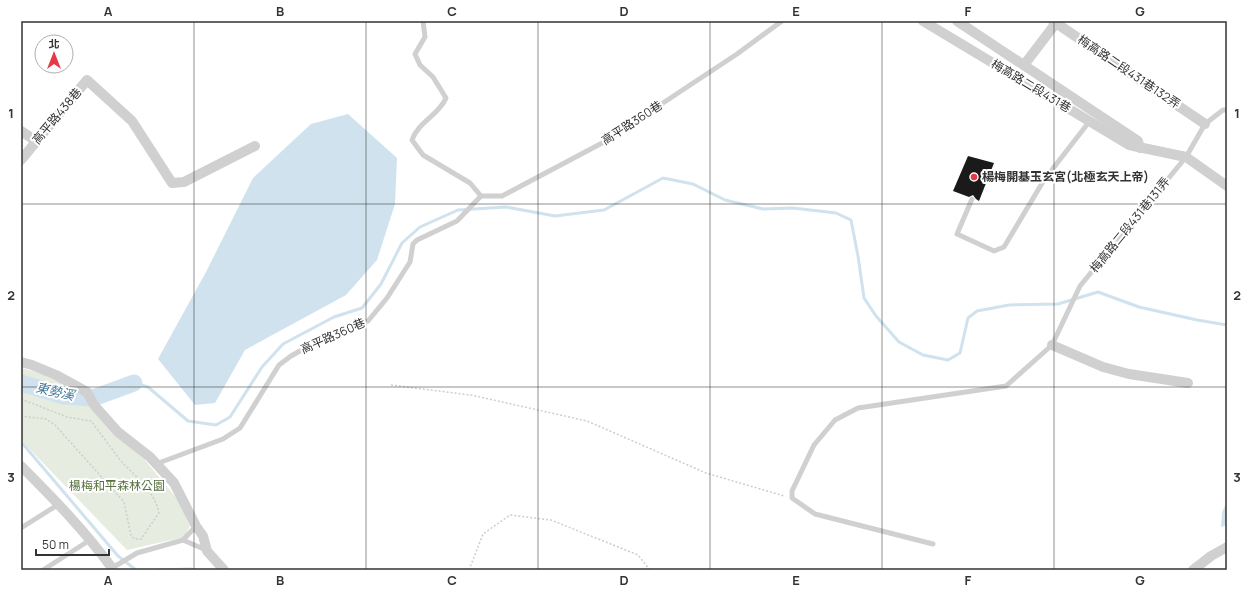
<svg xmlns="http://www.w3.org/2000/svg" width="1248" height="591" viewBox="0 0 1248 591" font-family="Manrope,'Noto Sans TC',sans-serif">
	<style>
		.green { fill: #e6ecdf }
		.water { fill: #cfe2ee }
		.lines { fill: none; stroke-linecap: round; stroke-linejoin: round }
		.stream { stroke: #cfe2ee; stroke-width: 3 }
		.river { stroke: #cfe2ee; stroke-width: 17 }
		.building { fill: #1a1a1a }
		.path { stroke: #cdcdcd; stroke-width: 1.5; stroke-dasharray: 2 2; stroke-linecap: butt }
		.service { stroke: #d0d0d0; stroke-width: 5 }
		.minor { stroke: #d0d0d0; stroke-width: 10 }
		.grid { fill: none; stroke: #333; stroke-width: 1; stroke-opacity: 0.55 }
		.poi-dot { fill: #e63946; stroke: #fff; stroke-width: 1.5 }
		.labels { text-anchor: middle; stroke-width: 4; stroke-linejoin: round; paint-order: stroke }
		.street-label { font-size: 12px; fill: #333; stroke: #fff }
		.poi-label { font-size: 12px; font-weight: bold; fill: #333; stroke: #fff; text-anchor: start }
		.park-label { font-size: 12px; fill: #56703f; stroke: #fff }
		.water-label { font-size: 13px; font-style: italic; fill: #3f7597; stroke: #fff }
		.neatline { fill: none; stroke: #333; stroke-width: 1.5 }
		.grid-label { font-size: 13px; text-anchor: middle; font-weight: bold; fill: #333 }
	</style>
	<rect width="100%" height="100%" fill="#fff"/>
	<polygon class="green" points="21,368 53,376 81,393 91,409 112,432 144,459 179,501 190,526 184,537 127,550 21,440"/>
	<g class="water">
		<polygon points="348,114 397,158 395,204 377,260 346,295 245,350 215,403 195,405 158,359 206,272 253,178 311,124"/>
		<polygon points="1227,502 1227,525 1221,527 1222,512"/>
	</g>
	<g class="lines">
		<g class="stream">
			<polyline points="134,383 148,387 188,421 216,425 230,417 262,367 283,344 334,317 362,308 381,284 402,243 420,227 458,210 506,207 555,216 604,210 663,178 693,184 725,200 763,209 793,208 836,213 851,220 858,256 864,298 876,316 899,342 923,355 948,360 960,353 968,318 977,311 1009,305 1058,304 1098,292 1139,307 1197,320 1227,325"/>
			<polyline points="21,444 23,444 118,556 136,570"/>
			<polyline points="156,570 191,569 196,570"/>
		</g>
		<polyline class="river" points="21,383 64,396 93,398 134,383"/>
	</g>
	<polygon class="building" points="968,156 994,163 979,201 976,199 973,195 969,197 953,191"/>
	<g class="lines">
		<g class="path">
			<polyline points="391,385 471,395 587,421 706,473 784,496"/>
			<path d="M 21,399 L 67,417 L 91,421 C 101,434 111,448 121,461 C 136,477 154,490 159,513 L 141,539 L 135,539 L 131,536 L 124,502 L 55,425 L 46,419 L 21,416"/>
			<polyline points="469,570 483,534 510,515 551,520 638,555 650,570"/>
		</g>
		<g class="service">
			<path d="M 423,21 L 425,37 L 415,54 L 420,65 L 433,77 L 446,98 C 439,115 418,122 412,140 L 423,155 L 470,183 L 481,196"/>
			<polyline points="972,199 957,234 994,251 1004,247 1044,180 1089,122"/>
			<polyline points="156,464 223,439 240,428 279,365 291,356 321,339 346,328 368,321 387,298 410,262 413,244 417,240 457,221 481,196 502,196 604,142 737,54 782,21"/>
			<polyline points="21,528 59,504"/>
			<polyline points="183,540 196,526"/>
			<polyline points="933,544 815,514 792,498 792,491 814,445 835,420 858,408 1006,386 1052,345 1080,286 1186,157 1205,124 1223,110 1227,110"/>
			<polyline points="113,569 112,568 137,553 183,540 206,550"/>
			<polyline points="43,570 90,540"/>
		</g>
		<g class="minor">
			<polyline points="923,21 1129,145 1186,157 1227,186"/>
			<polyline points="957,21 1138,141 1140,148"/>
			<polyline points="1053,21 1205,124"/>
			<polyline points="1024,65 1056,23"/>
			<polyline points="21,131 36,141"/>
			<polyline points="21,160 87,80 132,121 172,183 184,182 255,146"/>
			<polyline points="1052,345 1103,367 1129,374 1188,383"/>
			<polyline points="21,362 32,365 56,375 87,392 94,405 118,432 150,457 174,483 196,526 203,536 207,551 224,570"/>
			<path d="M 21,466 C 53,498 85,531 112,568"/>
			<polyline points="1193,570 1211,556 1227,547"/>
		</g>
	</g>
	<path class="grid" d="M 194,21 L 194,570M 366,21 L 366,570M 538,21 L 538,570M 710,21 L 710,570M 882,21 L 882,570M 1054,21 L 1054,570M 21,204 L 1227,204M 21,387 L 1227,387"/>
	<circle class="poi-dot" cx="974" cy="177" r="4"/>
	<g class="labels">
		<g class="street-label">
			<text transform="translate(1129 72) rotate(34)" y="4">梅高路二段431巷132弄</text>
			<text transform="translate(1031 86) rotate(31)" y="4">梅高路二段431巷</text>
			<text transform="translate(57 116) rotate(-50)" y="4">高平路438巷</text>
			<text transform="translate(632 123) rotate(-33)" y="4">高平路360巷</text>
			<text transform="translate(1130 225) rotate(-51)" y="4">梅高路二段431巷131弄</text>
			<text transform="translate(333 336) rotate(-24)" y="4">高平路360巷</text>
		</g>
		<g class="poi-label">
			<text x="982" y="181">楊梅開基玉玄宮(北極玄天上帝)</text>
		</g>
		<g class="park-label">
			<text x="117" y="490">楊梅和平森林公園</text>
		</g>
		<g class="water-label">
			<text transform="translate(55 391) rotate(13)" y="5">東勢溪</text>
		</g>
	</g>
	<rect width="1248" height="591" fill="none" stroke="#ffffff" stroke-width="44"/>
	<g transform="translate(54 54)"><circle r="19" fill="#ffffff" stroke="#adadad"/>
	<path d="M0-3L7 15L0 10L-7 15Z" fill="#e63946"/>
	<text y="-6" font-size="11" font-weight="bold" text-anchor="middle" fill="#333333">北</text>
	</g>
	<path d="M36 549v6h73v-6" fill="none" stroke="#333333" stroke-width="2"/>
	<text x="42" y="549" font-size="12" fill="#333333" stroke="#ffffff" stroke-width="3" paint-order="stroke">50 m</text>
	<rect x="22" y="22" width="1204" height="547" class="neatline"/>
	<g class="grid-label">
		<text x="108" y="16">A</text>
		<text x="280" y="16">B</text>
		<text x="452" y="16">C</text>
		<text x="624" y="16">D</text>
		<text x="796" y="16">E</text>
		<text x="968" y="16">F</text>
		<text x="1140" y="16">G</text>
		<text x="11" y="118">1</text>
		<text x="1237" y="118">1</text>
		<text x="11" y="300">2</text>
		<text x="1237" y="300">2</text>
		<text x="11" y="482">3</text>
		<text x="1237" y="482">3</text>
		<text x="108" y="585">A</text>
		<text x="280" y="585">B</text>
		<text x="452" y="585">C</text>
		<text x="624" y="585">D</text>
		<text x="796" y="585">E</text>
		<text x="968" y="585">F</text>
		<text x="1140" y="585">G</text>
	</g>
</svg>
